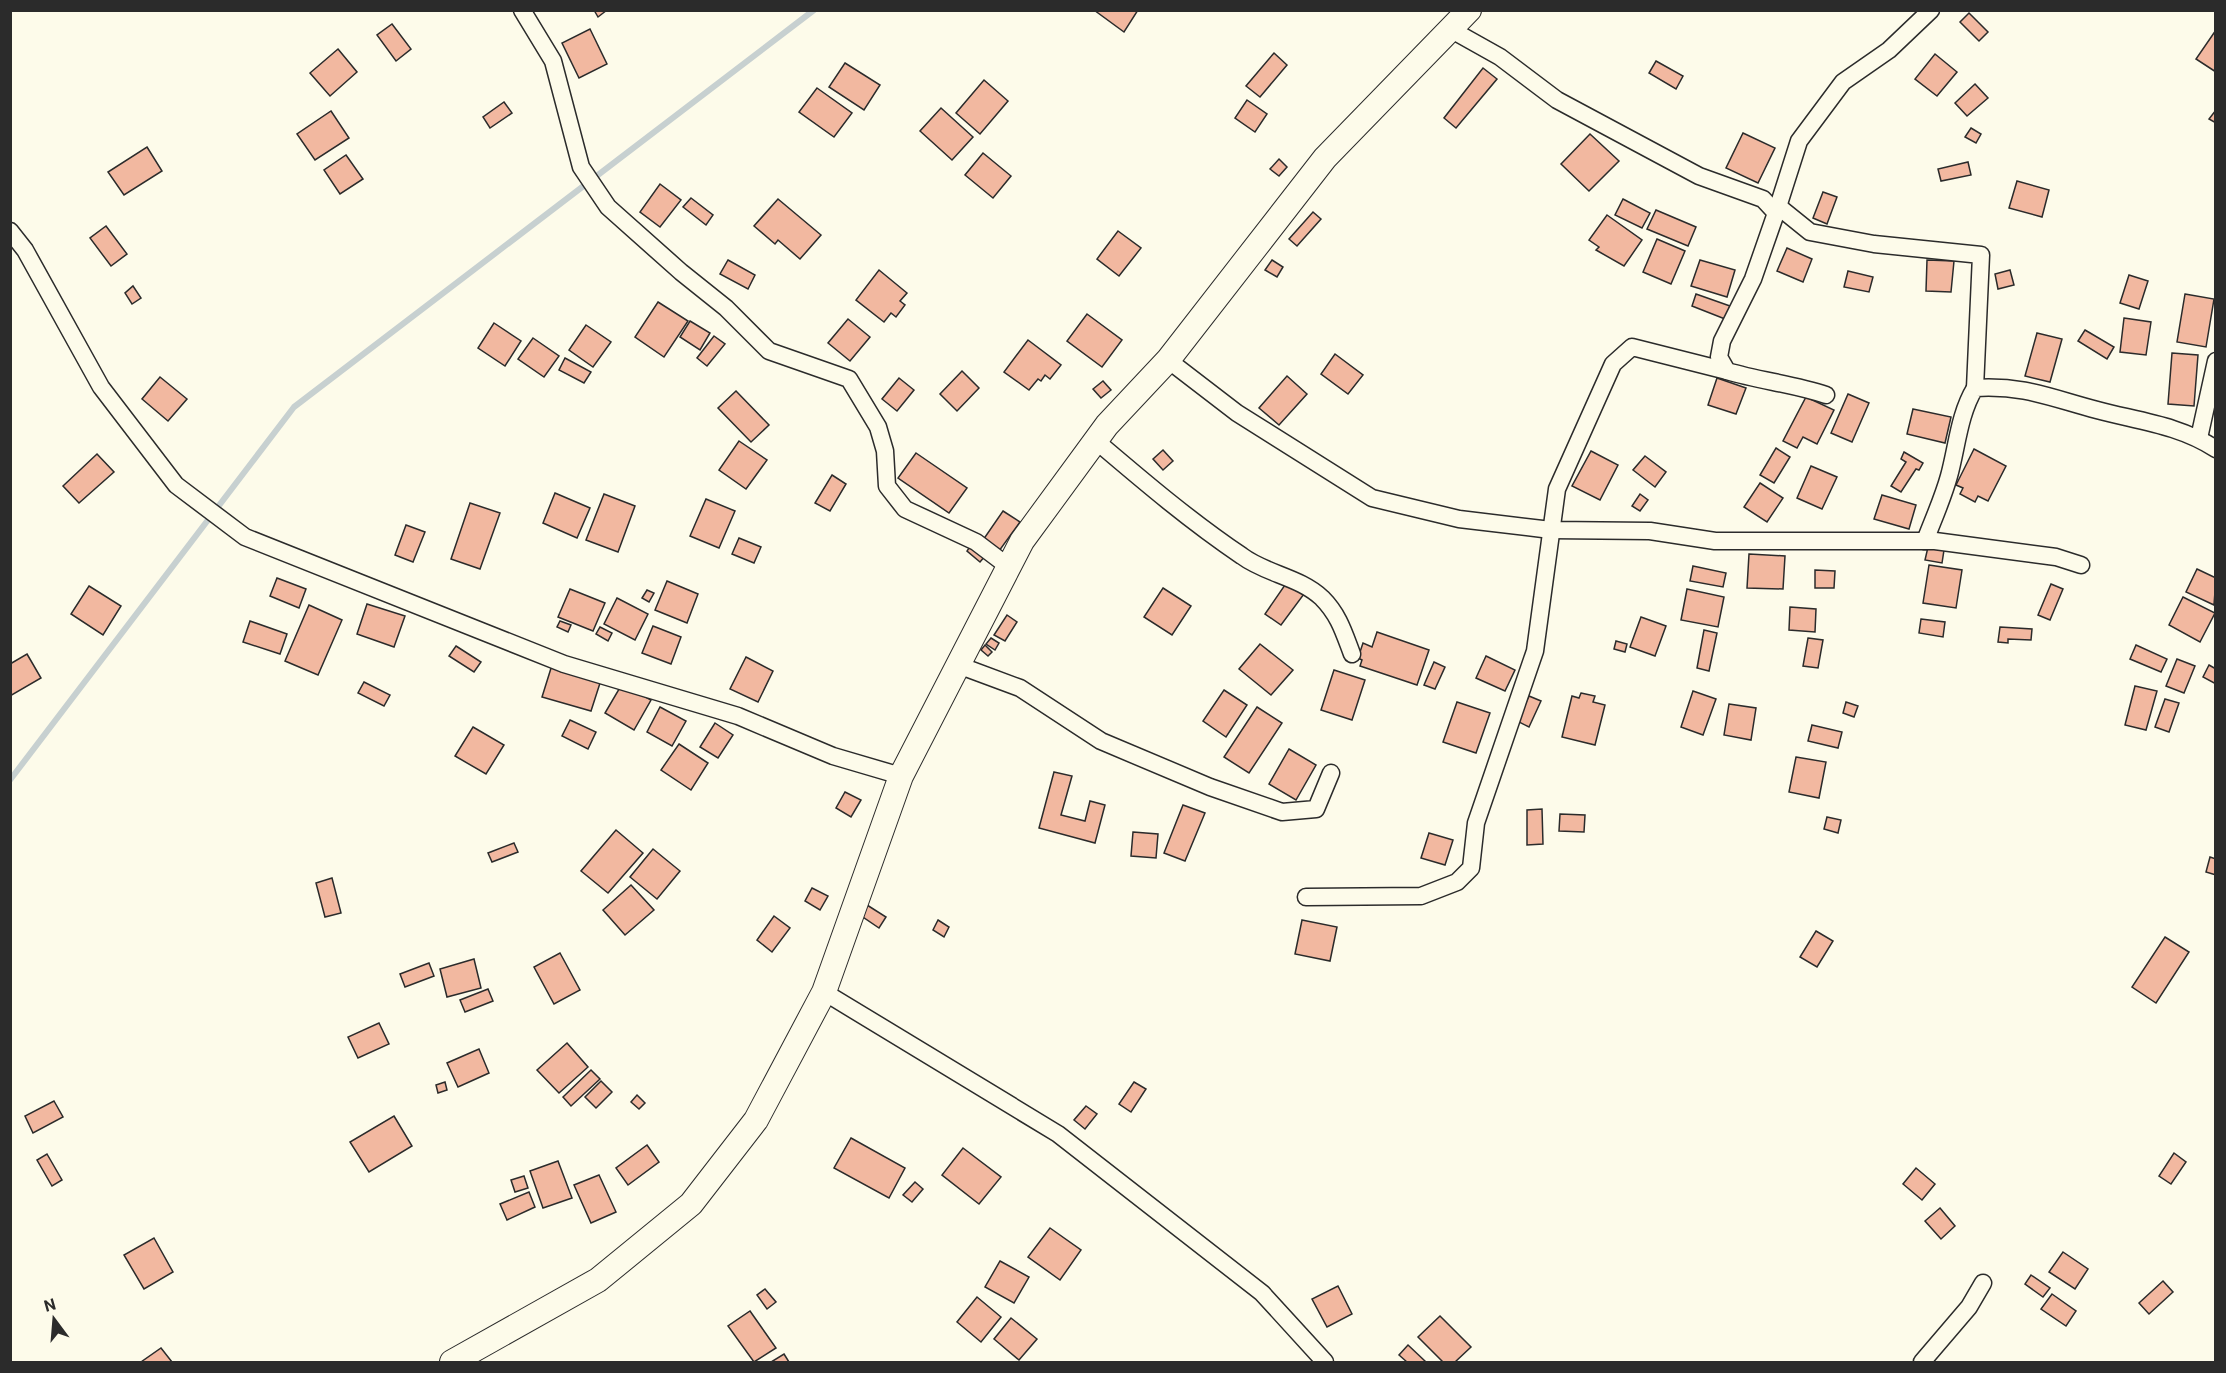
<svg xmlns="http://www.w3.org/2000/svg" width="2226" height="1373" viewBox="0 0 2226 1373" font-family="Roboto,sans-serif">
	<style>
		.lines { fill: none; stroke-linecap: round; stroke-linejoin: round }
		.stream { stroke: #c7d0d0; stroke-width: 6 }
		.building { fill: #f2b8a0; stroke: #2b2b2b; stroke-width: 1.5 }
		.street-casing { stroke: #2b2b2b; stroke-width: 19 }
		.secondary-casing { stroke: #2b2b2b; stroke-width: 26 }
		.street { stroke: #fdfbea; stroke-width: 16 }
		.secondary { stroke: #fdfbea; stroke-width: 24 }
	</style>
	<rect width="100%" height="100%" fill="#fdfbea"/>
	<g class="lines">
		<polyline class="stream" points="10,780 294,407 814,10"/>
	</g>
	<g class="building">
		<polygon points="594,10 607,10 598,17"/>
		<polygon points="1094,10 1138,10 1124,32"/>
		<polygon points="1969,13 1988,32 1979,41 1960,22"/>
		<polygon points="392,24 411,49 396,61 377,35"/>
		<polygon points="590,29 607,64 579,78 562,43"/>
		<polygon points="2216,30 2216,72 2196,59"/>
		<polygon points="338,49 357,72 330,96 310,73"/>
		<polygon points="1274,53 1287,65 1260,97 1246,86"/>
		<polygon points="1935,54 1957,72 1937,96 1915,79"/>
		<polygon points="1656,61 1683,76 1676,89 1649,73"/>
		<polygon points="845,63 880,85 864,110 829,87"/>
		<polygon points="1483,68 1497,79 1456,128 1444,118"/>
		<polygon points="984,80 1008,101 980,134 956,113"/>
		<polygon points="1975,84 1988,98 1967,116 1955,103"/>
		<polygon points="817,88 852,113 834,137 799,112"/>
		<polygon points="1247,100 1267,114 1255,132 1235,118"/>
		<polygon points="504,102 512,113 490,128 483,117"/>
		<polygon points="941,108 973,137 952,160 920,131"/>
		<polygon points="2216,110 2216,123 2209,119"/>
		<polygon points="331,111 349,138 315,160 297,134"/>
		<polygon points="1971,128 1981,134 1976,143 1965,137"/>
		<polygon points="1743,133 1775,148 1758,183 1726,168"/>
		<polygon points="1590,134 1619,161 1589,191 1561,164"/>
		<polygon points="147,147 162,171 124,195 108,172"/>
		<polygon points="983,153 1011,176 993,198 965,175"/>
		<polygon points="346,155 363,179 340,194 324,170"/>
		<polygon points="1279,159 1287,167 1279,176 1270,169"/>
		<polygon points="1968,162 1971,175 1941,181 1938,169"/>
		<polygon points="2017,181 2049,190 2042,217 2009,208"/>
		<polygon points="660,184 681,200 660,227 640,212"/>
		<polygon points="1823,192 1837,197 1827,224 1813,218"/>
		<polygon points="691,198 713,215 706,225 683,207"/>
		<polygon points="778,199 821,235 800,259 778,240 775,244 754,226"/>
		<polygon points="1623,199 1650,213 1642,228 1615,215"/>
		<polygon points="1656,210 1696,227 1688,246 1647,229"/>
		<polygon points="1313,212 1321,219 1297,246 1289,239"/>
		<polygon points="1607,215 1642,240 1624,266 1596,250 1599,247 1589,240"/>
		<polygon points="106,226 127,254 111,266 90,238"/>
		<polygon points="1118,231 1141,248 1119,276 1097,259"/>
		<polygon points="1657,239 1685,251 1671,284 1643,272"/>
		<polygon points="1787,248 1812,259 1803,282 1777,271"/>
		<polygon points="728,260 755,275 748,289 720,274"/>
		<polygon points="1272,260 1283,267 1277,277 1265,270"/>
		<polygon points="1700,260 1735,270 1727,297 1691,286"/>
		<polygon points="1927,260 1954,261 1951,292 1926,291"/>
		<polygon points="879,270 907,293 900,301 905,305 896,317 891,313 884,322 856,300"/>
		<polygon points="2010,270 2014,285 1998,289 1995,274"/>
		<polygon points="1848,271 1873,277 1869,292 1844,287"/>
		<polygon points="2129,275 2148,281 2139,309 2120,303"/>
		<polygon points="133,286 141,298 132,304 125,293"/>
		<polygon points="1696,294 1730,306 1725,319 1692,306"/>
		<polygon points="2185,294 2214,299 2206,347 2177,342"/>
		<polygon points="658,302 688,321 664,357 635,337"/>
		<polygon points="1087,314 1122,340 1102,367 1067,341"/>
		<polygon points="2124,318 2151,322 2146,355 2120,352"/>
		<polygon points="848,319 870,337 850,361 828,343"/>
		<polygon points="690,321 710,333 700,350 680,337"/>
		<polygon points="494,323 521,341 505,366 478,348"/>
		<polygon points="586,325 611,342 593,367 569,350"/>
		<polygon points="2085,330 2114,347 2107,359 2078,341"/>
		<polygon points="2037,333 2062,339 2050,382 2025,376"/>
		<polygon points="714,336 725,344 707,366 697,358"/>
		<polygon points="533,338 559,356 544,377 518,359"/>
		<polygon points="1028,340 1061,365 1050,379 1045,375 1041,381 1038,379 1029,390 1004,372"/>
		<polygon points="2172,353 2198,355 2194,406 2168,404"/>
		<polygon points="1335,354 1363,375 1348,394 1321,374"/>
		<polygon points="565,358 591,372 584,383 559,370"/>
		<polygon points="962,371 979,388 957,411 940,394"/>
		<polygon points="1287,376 1307,394 1279,425 1259,408"/>
		<polygon points="160,377 187,399 168,421 142,399"/>
		<polygon points="899,378 914,390 897,411 882,399"/>
		<polygon points="1717,378 1746,388 1736,414 1708,405"/>
		<polygon points="1103,381 1111,390 1101,398 1093,389"/>
		<polygon points="736,391 769,425 751,442 718,408"/>
		<polygon points="1848,394 1869,403 1852,442 1831,433"/>
		<polygon points="1806,397 1834,410 1817,444 1803,437 1797,448 1783,441"/>
		<polygon points="1913,409 1951,417 1945,443 1907,434"/>
		<polygon points="739,441 767,460 746,489 719,470"/>
		<polygon points="1776,448 1790,457 1774,483 1760,475"/>
		<polygon points="1974,449 2006,466 1988,501 1978,496 1975,502 1960,494 1963,488 1956,485"/>
		<polygon points="1163,450 1173,461 1163,470 1153,459"/>
		<polygon points="1591,451 1618,465 1600,500 1572,486"/>
		<polygon points="1904,452 1923,463 1919,470 1916,469 1901,492 1891,486 1906,462 1901,459"/>
		<polygon points="916,453 967,488 949,513 898,478"/>
		<polygon points="97,454 114,472 79,503 63,486"/>
		<polygon points="1645,456 1666,472 1655,487 1633,470"/>
		<polygon points="1811,466 1837,477 1822,509 1797,498"/>
		<polygon points="832,475 846,484 830,511 815,503"/>
		<polygon points="1760,483 1783,498 1767,522 1744,507"/>
		<polygon points="555,493 590,508 577,538 543,523"/>
		<polygon points="604,494 635,506 618,552 586,540"/>
		<polygon points="1640,494 1648,500 1640,511 1632,506"/>
		<polygon points="1882,495 1916,505 1909,529 1874,519"/>
		<polygon points="706,499 735,511 719,548 690,536"/>
		<polygon points="470,503 500,513 480,569 451,559"/>
		<polygon points="1003,511 1020,522 999,551 983,540"/>
		<polygon points="406,525 425,532 413,562 395,555"/>
		<polygon points="739,538 761,547 754,563 732,554"/>
		<polygon points="971,545 985,556 980,562 967,551"/>
		<polygon points="1928,547 1944,550 1942,563 1925,560"/>
		<polygon points="1749,554 1785,556 1783,589 1747,588"/>
		<polygon points="1929,565 1962,570 1956,608 1923,603"/>
		<polygon points="1693,566 1726,573 1723,587 1690,581"/>
		<polygon points="2197,569 2216,578 2214,605 2186,592"/>
		<polygon points="1815,570 1835,571 1834,588 1815,588"/>
		<polygon points="277,578 306,589 299,608 270,596"/>
		<polygon points="667,581 698,594 687,623 655,610"/>
		<polygon points="1287,582 1304,594 1281,625 1265,614"/>
		<polygon points="2051,584 2063,589 2050,620 2038,615"/>
		<polygon points="89,586 121,606 103,635 71,614"/>
		<polygon points="1163,588 1191,606 1172,635 1144,617"/>
		<polygon points="570,589 605,603 593,631 558,617"/>
		<polygon points="1687,589 1724,597 1718,627 1681,620"/>
		<polygon points="647,590 654,593 649,602 642,598"/>
		<polygon points="2183,597 2215,613 2200,642 2169,625"/>
		<polygon points="617,598 648,614 635,640 604,624"/>
		<polygon points="367,604 405,616 394,647 357,634"/>
		<polygon points="309,605 342,620 318,675 285,661"/>
		<polygon points="1790,607 1816,609 1815,632 1789,630"/>
		<polygon points="1007,615 1017,622 1005,641 994,635"/>
		<polygon points="1641,617 1666,626 1655,656 1630,647"/>
		<polygon points="1921,619 1945,622 1943,637 1919,633"/>
		<polygon points="250,621 287,634 280,654 243,642"/>
		<polygon points="560,621 571,625 568,632 557,627"/>
		<polygon points="653,626 681,637 671,664 642,653"/>
		<polygon points="600,627 612,633 608,641 596,634"/>
		<polygon points="2000,627 2032,629 2031,640 2008,639 2008,643 1998,642"/>
		<polygon points="1704,630 1717,633 1709,671 1697,668"/>
		<polygon points="1377,632 1429,650 1417,685 1360,666 1362,660 1358,658 1363,643 1372,647"/>
		<polygon points="991,638 999,643 995,650 986,644"/>
		<polygon points="1808,638 1823,640 1818,668 1803,666"/>
		<polygon points="1616,641 1627,644 1625,652 1614,649"/>
		<polygon points="1260,644 1293,670 1271,695 1239,669"/>
		<polygon points="985,645 992,652 988,656 981,650"/>
		<polygon points="2136,645 2167,659 2161,672 2130,659"/>
		<polygon points="456,646 481,662 474,672 449,656"/>
		<polygon points="27,654 41,678 10,696 10,664"/>
		<polygon points="1486,656 1515,670 1505,691 1476,678"/>
		<polygon points="746,657 773,671 758,702 730,689"/>
		<polygon points="2177,659 2195,666 2184,693 2166,686"/>
		<polygon points="1434,662 1445,667 1435,689 1424,685"/>
		<polygon points="552,665 601,680 591,711 542,697"/>
		<polygon points="2209,665 2216,669 2216,684 2203,677"/>
		<polygon points="1334,670 1365,680 1352,720 1321,710"/>
		<polygon points="364,682 390,695 384,706 358,693"/>
		<polygon points="622,684 651,700 634,730 605,713"/>
		<polygon points="2135,686 2157,691 2146,730 2125,725"/>
		<polygon points="1224,690 1247,705 1226,737 1203,721"/>
		<polygon points="1693,691 1716,699 1703,735 1681,727"/>
		<polygon points="1581,693 1595,696 1593,702 1605,705 1595,745 1562,737 1572,696 1579,698"/>
		<polygon points="1529,696 1541,701 1529,727 1517,721"/>
		<polygon points="2165,699 2179,703 2169,732 2155,727"/>
		<polygon points="1457,702 1490,713 1476,753 1443,742"/>
		<polygon points="1846,702 1858,706 1854,717 1843,713"/>
		<polygon points="1729,704 1756,708 1751,740 1724,735"/>
		<polygon points="660,707 686,721 672,746 647,732"/>
		<polygon points="1257,707 1282,723 1249,773 1224,757"/>
		<polygon points="570,720 596,732 588,749 562,736"/>
		<polygon points="715,723 733,735 718,758 700,747"/>
		<polygon points="1812,725 1842,732 1838,748 1808,741"/>
		<polygon points="473,727 504,745 486,774 455,756"/>
		<polygon points="679,744 708,763 691,790 661,770"/>
		<polygon points="1289,749 1316,765 1296,800 1269,784"/>
		<polygon points="1796,757 1826,762 1819,798 1789,792"/>
		<polygon points="1054,772 1072,776 1061,815 1085,821 1090,801 1105,805 1095,843 1039,828"/>
		<polygon points="845,792 861,800 851,817 836,808"/>
		<polygon points="1183,805 1205,813 1185,861 1164,853"/>
		<polygon points="1542,809 1543,844 1527,845 1527,810"/>
		<polygon points="1560,814 1585,815 1584,832 1559,831"/>
		<polygon points="1827,817 1841,820 1838,833 1824,829"/>
		<polygon points="616,830 643,853 608,893 581,871"/>
		<polygon points="1133,832 1158,834 1156,858 1131,856"/>
		<polygon points="1429,833 1453,840 1445,865 1421,858"/>
		<polygon points="514,843 518,852 492,862 488,853"/>
		<polygon points="653,849 680,871 657,899 630,877"/>
		<polygon points="2210,857 2216,859 2216,875 2206,872"/>
		<polygon points="332,878 341,913 325,917 316,883"/>
		<polygon points="631,885 654,910 625,935 603,910"/>
		<polygon points="812,888 828,896 820,910 805,901"/>
		<polygon points="867,905 886,917 879,928 860,915"/>
		<polygon points="774,916 790,928 772,952 757,940"/>
		<polygon points="938,920 949,927 944,937 933,930"/>
		<polygon points="1302,920 1337,927 1330,961 1295,954"/>
		<polygon points="1816,931 1833,941 1817,967 1800,957"/>
		<polygon points="2165,937 2189,952 2156,1003 2132,987"/>
		<polygon points="560,953 580,990 554,1004 534,967"/>
		<polygon points="474,959 481,988 447,997 440,969"/>
		<polygon points="429,963 434,976 405,987 400,974"/>
		<polygon points="488,989 493,1001 465,1012 460,1000"/>
		<polygon points="379,1023 389,1044 358,1058 348,1037"/>
		<polygon points="567,1043 588,1067 559,1093 537,1070"/>
		<polygon points="479,1049 489,1073 458,1087 447,1063"/>
		<polygon points="591,1070 600,1079 571,1106 563,1097"/>
		<polygon points="601,1081 612,1092 596,1108 585,1097"/>
		<polygon points="445,1082 447,1090 438,1093 436,1085"/>
		<polygon points="1134,1082 1146,1089 1131,1112 1119,1104"/>
		<polygon points="637,1095 645,1103 639,1109 631,1102"/>
		<polygon points="54,1101 63,1117 33,1133 25,1116"/>
		<polygon points="1086,1106 1097,1114 1085,1129 1074,1120"/>
		<polygon points="394,1116 412,1146 369,1172 350,1142"/>
		<polygon points="851,1138 905,1168 889,1198 834,1168"/>
		<polygon points="647,1145 659,1162 628,1185 616,1168"/>
		<polygon points="963,1148 1001,1177 979,1204 942,1175"/>
		<polygon points="2174,1153 2186,1162 2171,1184 2159,1176"/>
		<polygon points="47,1154 62,1180 52,1186 37,1160"/>
		<polygon points="558,1161 572,1198 543,1208 530,1171"/>
		<polygon points="1916,1168 1935,1184 1922,1200 1903,1184"/>
		<polygon points="599,1175 616,1212 591,1223 574,1185"/>
		<polygon points="524,1176 528,1188 515,1192 511,1180"/>
		<polygon points="915,1182 923,1189 912,1202 903,1195"/>
		<polygon points="529,1192 535,1207 507,1220 500,1204"/>
		<polygon points="1940,1208 1955,1226 1941,1239 1925,1221"/>
		<polygon points="1050,1228 1081,1250 1060,1280 1028,1257"/>
		<polygon points="154,1238 173,1272 144,1289 124,1255"/>
		<polygon points="2063,1252 2088,1269 2075,1289 2049,1272"/>
		<polygon points="1000,1261 1029,1277 1014,1303 985,1287"/>
		<polygon points="2031,1275 2050,1288 2043,1297 2025,1284"/>
		<polygon points="2163,1281 2173,1292 2149,1314 2139,1303"/>
		<polygon points="1338,1286 1352,1314 1327,1327 1312,1299"/>
		<polygon points="765,1289 776,1302 767,1309 757,1295"/>
		<polygon points="2052,1294 2076,1311 2066,1326 2041,1309"/>
		<polygon points="977,1297 1001,1317 981,1342 957,1322"/>
		<polygon points="750,1311 776,1348 754,1362 728,1326"/>
		<polygon points="1440,1316 1471,1347 1455,1362 1443,1362 1418,1337"/>
		<polygon points="1011,1318 1037,1339 1019,1360 994,1339"/>
		<polygon points="1408,1345 1426,1362 1407,1362 1399,1355"/>
		<polygon points="161,1348 172,1362 141,1362"/>
		<polygon points="784,1354 789,1362 771,1362"/>
	</g>
	<g class="lines">
		<defs>
			<g id="street">
				<polyline points="522,10 553,61 581,167 608,207 681,272 726,308 769,351 849,379 878,427 885,451 887,486 905,509 976,542 1009,567"/>
				<path d="M 1450,29 L 1500,57 L 1557,100 L 1699,176 L 1763,199 L 1776,213 L 1753,279 L 1722,341 L 1719,357 L 1727,371 C 1760,381 1794,384 1826,395"/>
				<polyline points="1779,207 1810,232 1874,244 1981,255 1975,388"/>
				<polyline points="1776,213 1799,141 1843,82 1889,50 1931,10"/>
				<polyline points="10,231 25,250 101,387 176,485 245,537 564,664 738,716 833,756 901,776"/>
				<polyline points="1168,360 1237,413 1372,498 1459,519 1551,530 1650,531 1715,541 1935,541 2056,557 2081,565"/>
				<polyline points="2199,438 2216,361"/>
				<path d="M 1095,440 C 1142,480 1190,521 1242,556 C 1266,574 1300,577 1322,598 C 1339,615 1344,633 1352,654"/>
				<path d="M 1925,541 C 1933,520 1943,498 1949,476 C 1957,447 1959,414 1975,388 C 2024,385 2051,398 2097,410 C 2138,421 2179,425 2216,449"/>
				<polyline points="958,665 1020,688 1101,741 1210,787 1282,812 1316,809 1331,773"/>
				<polyline points="1306,897 1421,896 1457,882 1471,868 1476,823 1535,651 1557,489 1613,364 1632,347 1727,371"/>
				<polyline points="824,992 1058,1134 1262,1293 1325,1362"/>
				<polyline points="1922,1362 1969,1307 1983,1283"/>
			</g>
			<polyline id="secondary" points="452,1362 598,1280 691,1204 756,1120 824,992 901,776 1022,541 1107,425 1168,360 1325,158 1469,10"/>
		</defs>
		<use href="#street" class="street-casing"/>
		<use href="#secondary" class="secondary-casing"/>
		<use href="#street" class="street"/>
		<use href="#secondary" class="secondary"/>
	</g>
	<rect width="2226" height="1373" fill="none" stroke="#2b2b2b" stroke-width="24"/>
	<g transform="translate(54 1319) rotate(344)" stroke="#fdfbea" stroke-width="4.5" paint-order="stroke">
	<path d="M0-4.5L10 22L0 15L-10 22Z" fill="#2b2b2b"/>
	<text y="-9" font-size="16" font-weight="bold" text-anchor="middle" fill="#2b2b2b">N</text>
	</g>
</svg>
